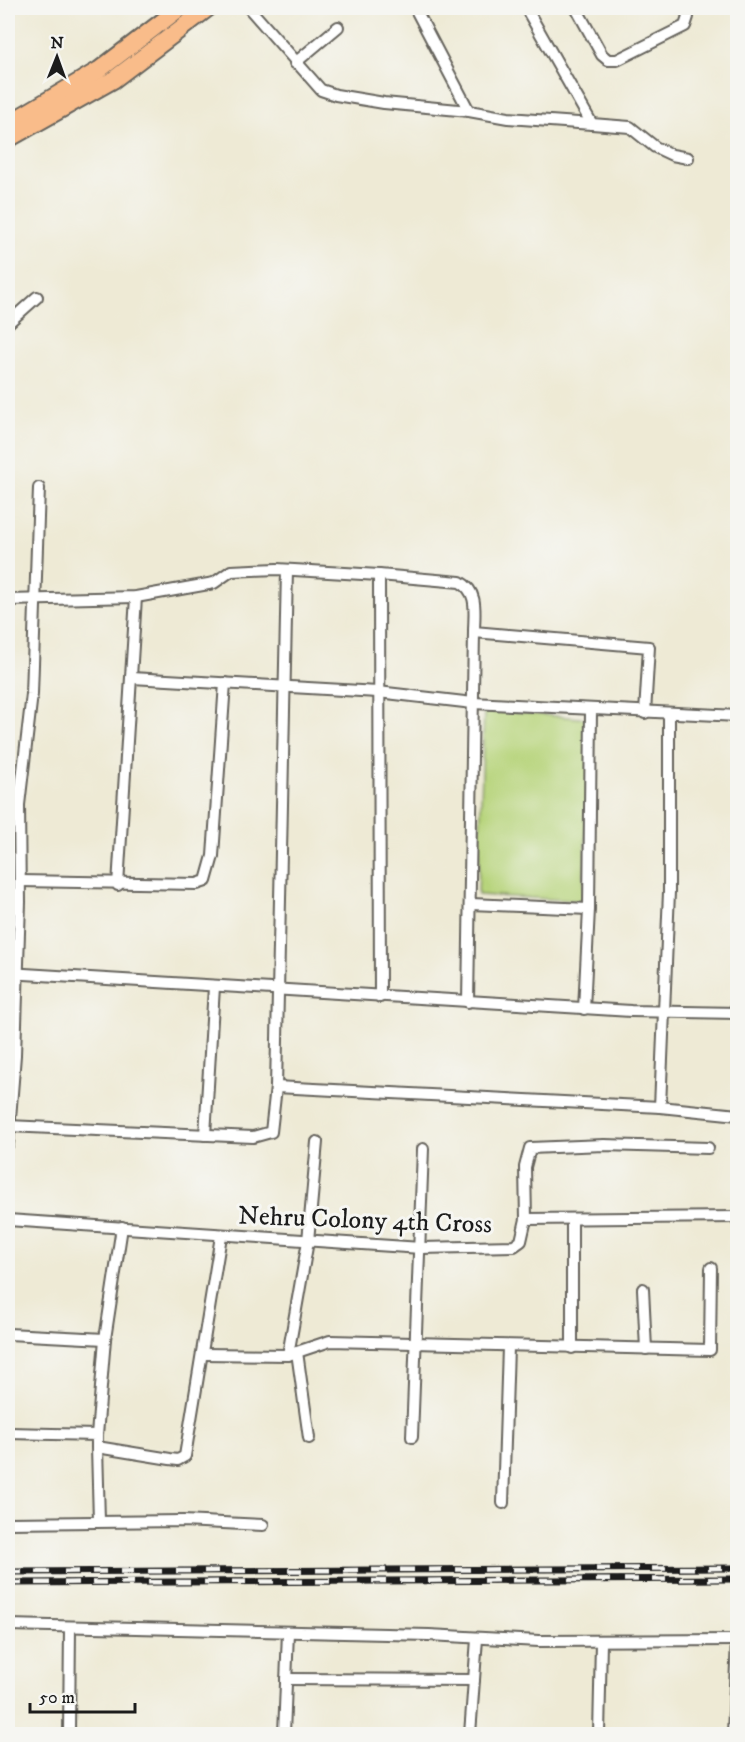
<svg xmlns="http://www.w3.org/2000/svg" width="745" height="1742" viewBox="0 0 745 1742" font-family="'IM FELL DW Pica',serif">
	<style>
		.green { fill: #b7d47b; stroke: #6a784c; stroke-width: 1.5 }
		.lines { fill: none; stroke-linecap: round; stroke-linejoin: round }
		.minor-casing { stroke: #66645d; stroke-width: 14 }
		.primary-casing { stroke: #66645d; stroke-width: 20 }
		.minor { stroke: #fff; stroke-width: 10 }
		.primary { stroke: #f9bc8a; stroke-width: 16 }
		.rail-casing { stroke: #1c1c1c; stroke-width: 7 }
		.rail { stroke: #f6f6f2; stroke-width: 4.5; stroke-dasharray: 14; stroke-linecap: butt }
		.labels { text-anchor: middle; stroke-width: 6; stroke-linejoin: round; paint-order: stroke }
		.street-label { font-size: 26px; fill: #1c1c1c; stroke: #f6f6f2 }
	</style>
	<rect width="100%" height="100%" fill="#f6f6f2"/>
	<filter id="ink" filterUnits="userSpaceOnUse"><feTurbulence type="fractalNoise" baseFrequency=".0167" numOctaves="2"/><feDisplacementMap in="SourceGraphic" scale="12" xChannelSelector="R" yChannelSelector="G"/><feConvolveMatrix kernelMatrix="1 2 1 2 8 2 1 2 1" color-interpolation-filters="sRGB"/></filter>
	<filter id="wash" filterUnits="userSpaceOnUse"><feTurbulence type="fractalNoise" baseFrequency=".008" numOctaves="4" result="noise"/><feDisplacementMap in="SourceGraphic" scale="24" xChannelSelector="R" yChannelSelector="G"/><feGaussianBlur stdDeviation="1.35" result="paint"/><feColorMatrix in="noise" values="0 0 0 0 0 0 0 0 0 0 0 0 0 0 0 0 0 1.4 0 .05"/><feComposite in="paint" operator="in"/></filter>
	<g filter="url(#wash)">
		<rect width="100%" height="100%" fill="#eeead5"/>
		<polygon class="green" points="484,710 591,719 583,901 478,895"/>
	</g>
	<g filter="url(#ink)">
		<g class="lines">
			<defs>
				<g id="minor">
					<polyline points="249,8 321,90 336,95 384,103 469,111 508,118 592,124"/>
					<polyline points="415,8 469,111"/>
					<polyline points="526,8 592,124 630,127 655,147 672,155 688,158"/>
					<polyline points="576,8 602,55 608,60 617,60 685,26 688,17 685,8"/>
					<polyline points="295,63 338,27"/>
					<polyline points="8,323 37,297"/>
					<path d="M 379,575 L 460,582 C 479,592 474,613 474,632 L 649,647 L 645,713"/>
					<polyline points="8,600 136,597 214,583 231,571 277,569 379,575 380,997"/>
					<polyline points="132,678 378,692 473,703 738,716"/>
					<polyline points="20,881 197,884 206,881 213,856 225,683"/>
					<polyline points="118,885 136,597"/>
					<polyline points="471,904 589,909 591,710"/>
					<polyline points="8,973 631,1011 738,1013"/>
					<polyline points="468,1002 474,632"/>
					<polyline points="584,1009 589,909"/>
					<polyline points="276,1087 660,1107 738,1115"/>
					<polyline points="660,1107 669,892 669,715"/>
					<polyline points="8,1126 253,1137 271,1132 276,1087 287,570"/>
					<polyline points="205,1135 214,987"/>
					<polyline points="8,1144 15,1055 20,902 19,805 32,694 39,488"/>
					<polyline points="526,1219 525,1167 530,1148 604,1145 708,1148"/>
					<polyline points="8,1220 421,1248 514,1246 521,1241 526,1219 738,1217"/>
					<polyline points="643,1289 646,1349"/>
					<polyline points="8,1334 105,1339"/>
					<polyline points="572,1348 572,1219"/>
					<polyline points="297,1352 309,1438"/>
					<polyline points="203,1354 288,1355 330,1341 710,1350 711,1268"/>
					<polyline points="288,1355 308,1241 317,1142"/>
					<polyline points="8,1433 97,1435 97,1447 170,1459 178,1460 185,1456 221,1236"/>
					<polyline points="97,1435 105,1339 122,1227"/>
					<polyline points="412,1437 423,1149"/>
					<polyline points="97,1447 99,1521"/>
					<polyline points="503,1503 508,1347"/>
					<polyline points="8,1523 183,1521 263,1525"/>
					<polyline points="8,1625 429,1635 539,1641 738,1640"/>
					<polyline points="286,1679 474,1680"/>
					<polyline points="69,1734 70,1627"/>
					<polyline points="284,1734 288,1632"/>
					<polyline points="470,1734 477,1639"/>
					<polyline points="599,1734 601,1642"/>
					<polyline points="733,1734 737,1640"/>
				</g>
				<g id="primary">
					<polyline points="8,124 99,70 180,8"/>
					<polyline points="8,139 113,80 208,8"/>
				</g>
			</defs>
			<use href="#minor" class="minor-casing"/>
			<use href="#primary" class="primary-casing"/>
			<use href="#minor" class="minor"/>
			<use href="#primary" class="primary"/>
			<defs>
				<g id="rail">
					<polyline points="8,1572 738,1568"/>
					<polyline points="8,1583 738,1579"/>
				</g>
			</defs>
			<use href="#rail" class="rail-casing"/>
			<use href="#rail" class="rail"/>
		</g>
	</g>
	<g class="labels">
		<g class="street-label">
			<text transform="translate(365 1219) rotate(2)" y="9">Nehru Colony 4th Cross</text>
		</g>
	</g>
	<rect width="745" height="1742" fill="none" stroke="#f6f6f2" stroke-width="30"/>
	<g transform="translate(57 57) rotate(1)" stroke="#f6f6f2" stroke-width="4.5" paint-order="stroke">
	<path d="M0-4.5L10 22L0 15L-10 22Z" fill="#1c1c1c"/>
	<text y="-9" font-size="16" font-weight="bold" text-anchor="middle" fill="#1c1c1c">N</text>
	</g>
	<path d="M30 1703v9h105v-9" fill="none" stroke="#1c1c1c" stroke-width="3"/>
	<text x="39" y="1703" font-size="18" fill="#1c1c1c" stroke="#f6f6f2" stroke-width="4.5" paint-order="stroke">50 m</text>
</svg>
